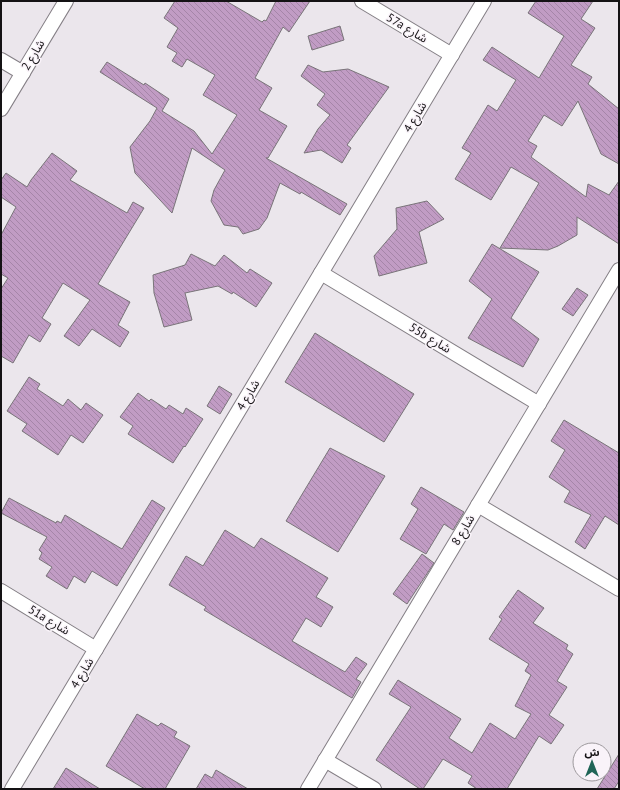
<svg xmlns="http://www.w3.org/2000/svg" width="620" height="790" viewBox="0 0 620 790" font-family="'PT Sans','Noto Sans Arabic',sans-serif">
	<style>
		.building { fill: url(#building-back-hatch); stroke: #797479 }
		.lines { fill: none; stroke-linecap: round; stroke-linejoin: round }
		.street-casing { stroke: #847f85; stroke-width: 16 }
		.street { stroke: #fff; stroke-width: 14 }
		.labels { text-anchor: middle; stroke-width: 3; stroke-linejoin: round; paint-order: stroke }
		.street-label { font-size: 12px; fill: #141214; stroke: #f9f3f9 }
	</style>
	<defs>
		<pattern id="building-back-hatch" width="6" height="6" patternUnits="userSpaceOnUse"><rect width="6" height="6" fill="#c19cc4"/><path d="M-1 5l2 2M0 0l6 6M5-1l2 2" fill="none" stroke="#a585a8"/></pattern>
	</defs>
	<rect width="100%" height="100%" fill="#ebe6ec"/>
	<g class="building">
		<polygon points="175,1 226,1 262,22 264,20 266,21 276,1 310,1 289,32 283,27 255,78 272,88 259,110 287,126 268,158 266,158 347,204 340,215 301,192 300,194 280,183 267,218 259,229 243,234 238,227 224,225 211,201 214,190 225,170 192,148 172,213 135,173 130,147 150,121 157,108 100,72 107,62 144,85 145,83 169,99 162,111 194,131 212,154 237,115 203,95 215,75 187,59 182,67 172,61 177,53 167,47 178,28 164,18"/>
		<polygon points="536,1 593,1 581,19 595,28 571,65 592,77 588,84 619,109 619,164 601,154 578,101 562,126 544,115 528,141 537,146 531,157 586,197 588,184 609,195 619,181 619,244 577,217 577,235 558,246 548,250 500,248 539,183 511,167 491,200 455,179 471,153 462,148 488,105 497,111 516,80 483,60 492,47 539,78 564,36 528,13"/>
		<polygon points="340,26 344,40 312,50 308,36"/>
		<polygon points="308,65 323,72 348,69 389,87 347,145 351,148 342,163 321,150 304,153 318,129 330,115 317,105 325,94 301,76"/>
		<polygon points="52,153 77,171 70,180 127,213 133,202 144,208 98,284 130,302 118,325 129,332 120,347 92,329 79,346 64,336 90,300 63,283 42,318 51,324 40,342 29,335 13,363 1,356 1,289 8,278 1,274 1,235 16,207 1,197 1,180 6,173 27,187 31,180"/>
		<polygon points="427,201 444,219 419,232 427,263 379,276 374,256 397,229 396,208"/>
		<polygon points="492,244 539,272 511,318 539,339 523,367 468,338 492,299 469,281"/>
		<polygon points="191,254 215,266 224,255 247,273 250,269 272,283 256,307 233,292 232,294 218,286 185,293 192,320 164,327 154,293 153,275 185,265"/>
		<polygon points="577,288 588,295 573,316 562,309"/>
		<polygon points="315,333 414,394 384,442 285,382"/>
		<polygon points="29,377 40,384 37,389 63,406 68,399 81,410 86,403 103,415 83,443 71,435 58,455 22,431 27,424 7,411"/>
		<polygon points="219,386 232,394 220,414 207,406"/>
		<polygon points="138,393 149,401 151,399 166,409 169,405 183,414 186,408 203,419 185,447 184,446 173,463 128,434 133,426 120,417"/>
		<polygon points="564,420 619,453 619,525 605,516 585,549 575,542 591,515 564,502 570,491 549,477 565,450 551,441"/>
		<polygon points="330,448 385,476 338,552 286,521"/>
		<polygon points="421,487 464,512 453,530 444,524 426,554 400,539 418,509 411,504"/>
		<polygon points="9,498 56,523 57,521 61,523 65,515 122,549 152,500 165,508 117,586 92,571 85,583 74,576 67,589 46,576 52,567 39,559 42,553 39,550 47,537 1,513"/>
		<polygon points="225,530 254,548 261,538 328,578 316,597 333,607 321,627 306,618 292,641 345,672 356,657 367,664 356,679 361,682 352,698 204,610 206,607 169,585 186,556 203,566"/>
		<polygon points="422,554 434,563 407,604 393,594"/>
		<polygon points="518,590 544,608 533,623 568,645 566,649 573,654 557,681 567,687 549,715 564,725 551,744 539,736 507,789 477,789 468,783 472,776 443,759 423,789 420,789 376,760 411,707 389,694 398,680 461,719 449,738 472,753 490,723 515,739 531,714 515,706 531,675 525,671 529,664 489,639 502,619 499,617"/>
		<polygon points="137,714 158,726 161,723 177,732 174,737 190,746 165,789 145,789 106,766"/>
		<polygon points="619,754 619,781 614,789 597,789"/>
		<polygon points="66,768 100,789 53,789"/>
		<polygon points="216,770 248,789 196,789 205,774 212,778"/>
	</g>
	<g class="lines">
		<defs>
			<g id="street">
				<polyline points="362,1 452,55"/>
				<polyline points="1,60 23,73"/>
				<polyline points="1,109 66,1"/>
				<polyline points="321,273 539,404"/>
				<polyline points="478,505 619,589"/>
				<polyline points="1,591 96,649"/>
				<polyline points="325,760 374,789"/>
				<polyline points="12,789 484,1"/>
				<polyline points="308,789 619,270"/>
			</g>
		</defs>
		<use href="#street" class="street-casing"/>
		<use href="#street" class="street"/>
	</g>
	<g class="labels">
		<g class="street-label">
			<text transform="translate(407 28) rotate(31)" y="4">57a شارع</text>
			<text transform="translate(33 55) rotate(-59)" y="4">شارع 2</text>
			<text transform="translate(415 117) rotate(-59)" y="4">شارع 4</text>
			<text transform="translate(430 338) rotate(31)" y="4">55b شارع</text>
			<text transform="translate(248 395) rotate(-59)" y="4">شارع 4</text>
			<text transform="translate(463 530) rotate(-59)" y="4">شارع 8</text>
			<text transform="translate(49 620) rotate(31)" y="4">51a شارع</text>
			<text transform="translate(82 673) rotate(-59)" y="4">شارع 4</text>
		</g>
	</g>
	<rect width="620" height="790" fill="none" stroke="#141214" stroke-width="4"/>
	<g transform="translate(592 762)"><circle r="19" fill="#f9f3f9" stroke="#9d999d"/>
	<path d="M0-3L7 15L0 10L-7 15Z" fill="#206557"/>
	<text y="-6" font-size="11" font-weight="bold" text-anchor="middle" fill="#141214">ش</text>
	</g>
</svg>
